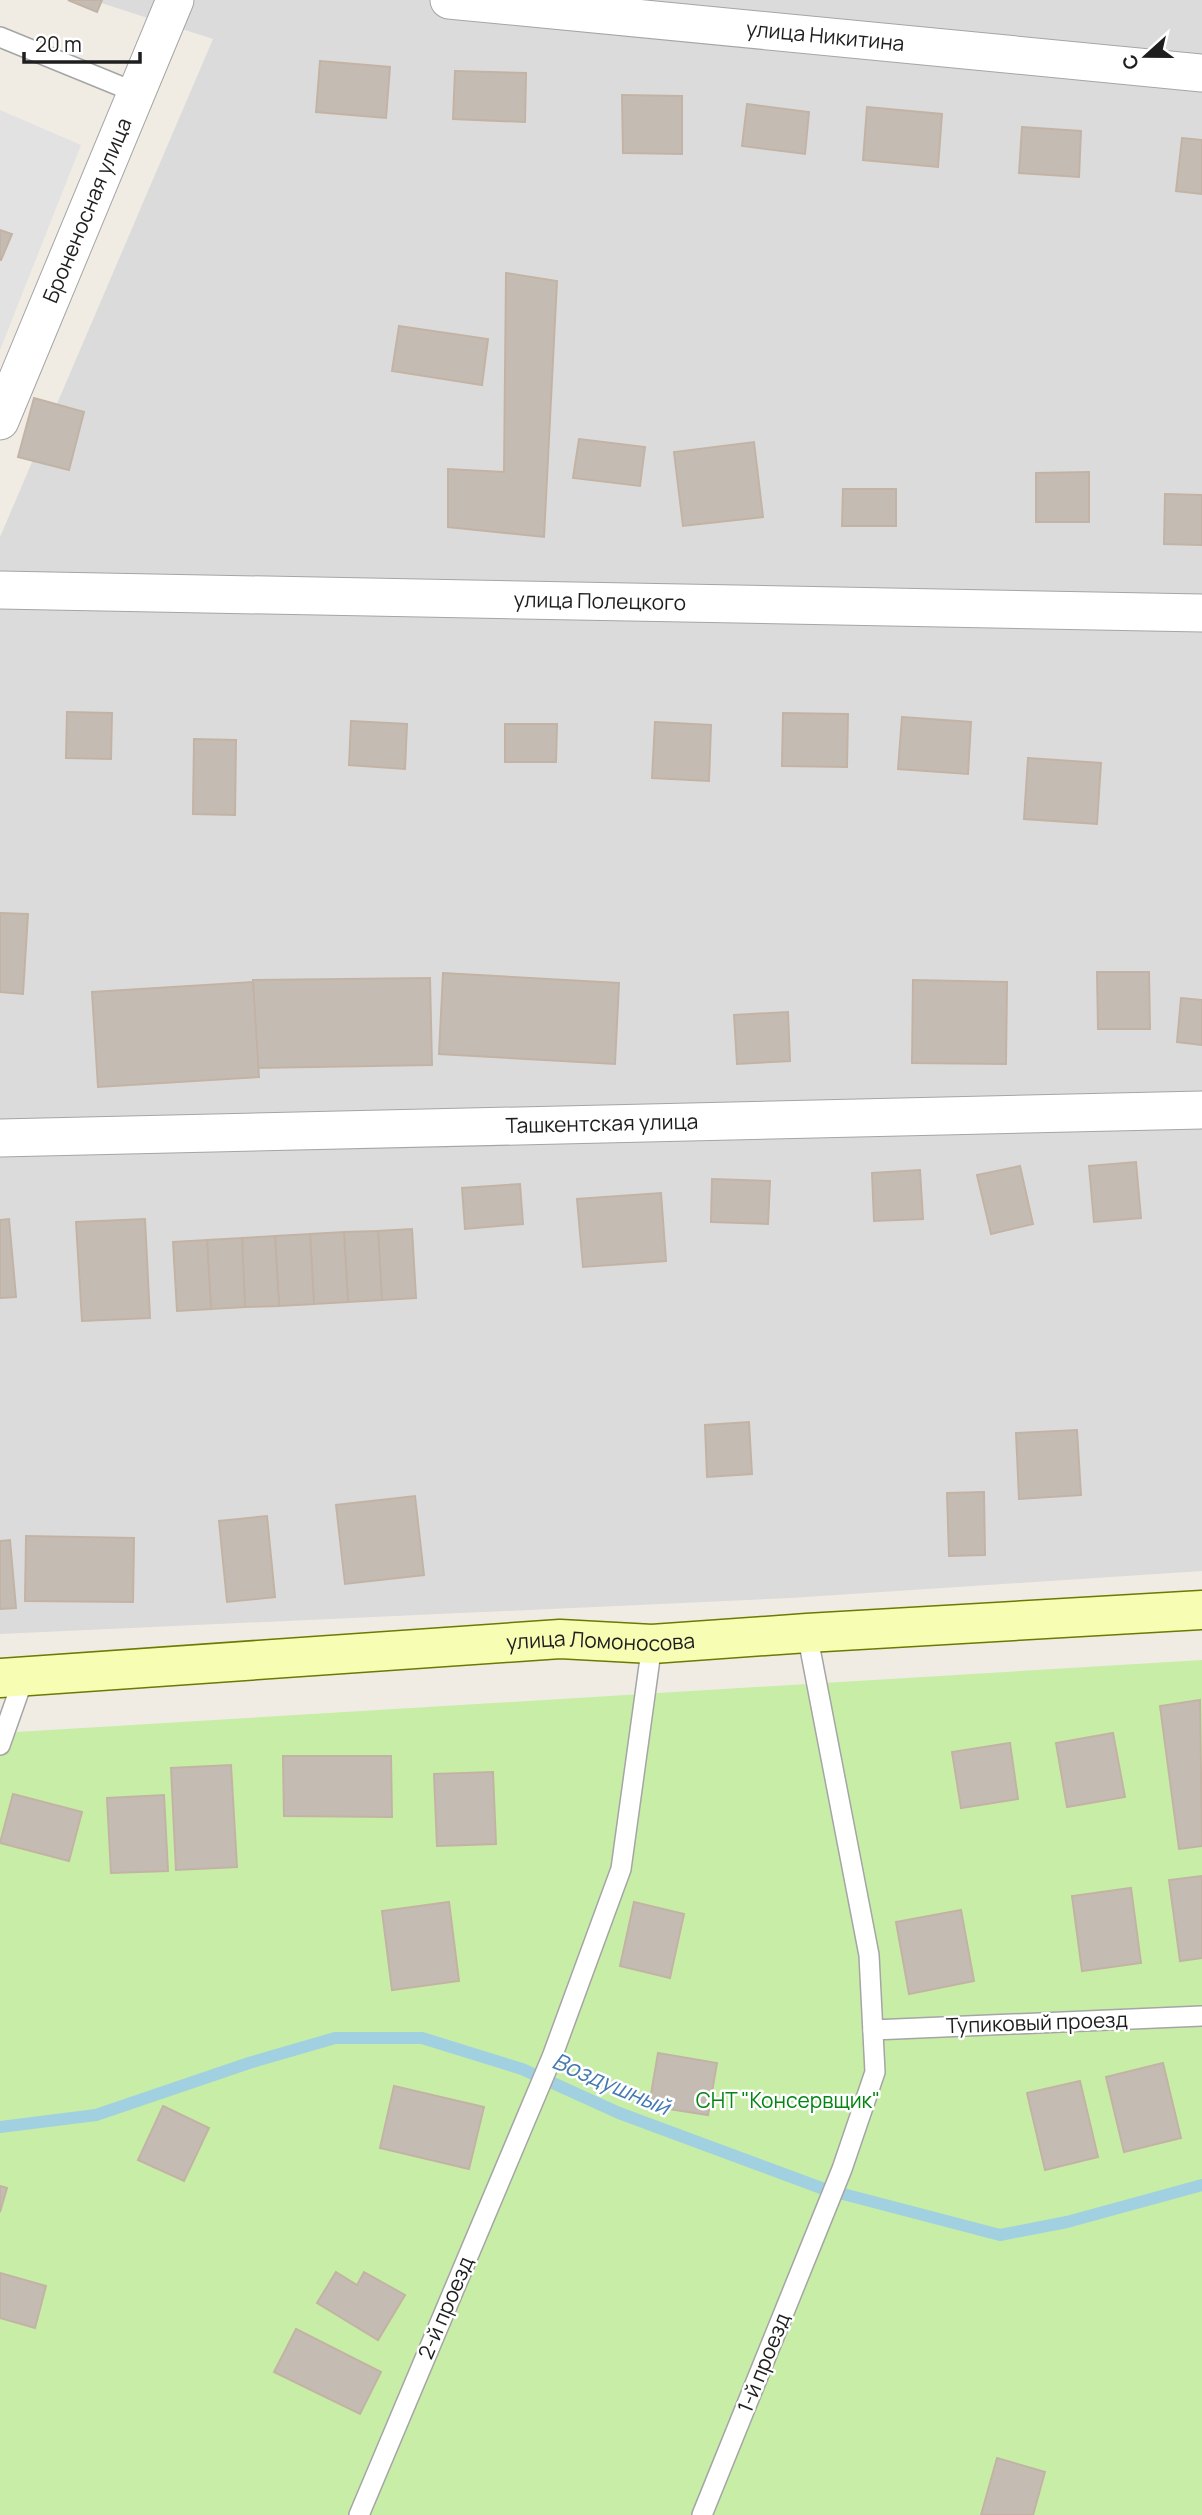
<svg xmlns="http://www.w3.org/2000/svg" width="1202" height="2515" viewBox="0 0 1202 2515" font-family="Manrope,sans-serif">
	<style>
		.residential { fill: #dcdbdb }
		.grass { fill: #c7eda6 }
		.parking { fill: #e2e2e2 }
		.lines { fill: none; stroke-linecap: round; stroke-linejoin: round }
		.stream { stroke: #a1d0e0; stroke-width: 12 }
		.building { fill: #c4bcb3; stroke: #c3b3a5; stroke-width: 2 }
		.service-casing { stroke: #a5a5a5; stroke-width: 22 }
		.minor-casing { stroke: #a5a5a5; stroke-width: 39 }
		.secondary-casing { stroke: #6a7b00; stroke-width: 41 }
		.service { stroke: #fff; stroke-width: 19 }
		.minor { stroke: #fff; stroke-width: 37 }
		.secondary { stroke: #f8fdb4; stroke-width: 38 }
		.labels { text-anchor: middle; stroke-width: 5; stroke-linejoin: round; paint-order: stroke }
		.street-label { font-size: 21px; fill: #1e1e1e; stroke: #fff }
		.park-label { font-size: 21px; fill: #058413; stroke: #fff }
		.water-label { font-size: 23px; font-style: italic; fill: #4479b4; stroke: #fff }
	</style>
	<rect width="100%" height="100%" fill="#f0ece4"/>
	<polygon class="residential" points="92,0 1202,0 1202,1571 791,1598 0,1634 0,537 213,39"/>
	<polygon class="grass" points="1202,1660 1202,2515 0,2515 0,1733"/>
	<polygon class="parking" points="0,110 81,145 0,350"/>
	<g class="lines">
		<polyline class="stream" points="0,2127 96,2115 249,2063 335,2038 422,2038 522,2069 619,2113 824,2189 1000,2235 1067,2222 1202,2185"/>
	</g>
	<g class="building">
		<polygon points="68,0 102,0 97,12"/>
		<polygon points="320,61 390,67 386,118 316,112"/>
		<polygon points="455,71 526,73 525,122 453,119"/>
		<polygon points="622,95 682,96 682,154 623,153"/>
		<polygon points="747,104 809,112 805,154 742,146"/>
		<polygon points="867,107 942,114 938,167 863,160"/>
		<polygon points="1022,127 1081,131 1079,177 1019,173"/>
		<polygon points="1182,138 1202,140 1202,194 1176,191"/>
		<polygon points="0,230 12,234 1,260 0,260"/>
		<polygon points="506,273 557,281 544,537 448,527 448,469 504,472"/>
		<polygon points="399,326 488,339 482,385 392,371"/>
		<polygon points="34,398 84,412 69,470 18,457"/>
		<polygon points="579,439 645,447 640,486 573,478"/>
		<polygon points="754,442 763,517 683,526 674,452"/>
		<polygon points="1089,472 1089,522 1036,522 1036,473"/>
		<polygon points="843,489 896,489 896,526 842,526"/>
		<polygon points="1165,494 1202,495 1202,545 1164,544"/>
		<polygon points="67,712 112,713 111,759 66,758"/>
		<polygon points="783,713 848,714 847,767 782,766"/>
		<polygon points="902,717 971,722 968,774 898,769"/>
		<polygon points="351,721 407,724 405,769 349,765"/>
		<polygon points="655,722 711,725 709,781 652,778"/>
		<polygon points="505,724 557,724 556,762 505,762"/>
		<polygon points="194,739 236,740 235,815 193,814"/>
		<polygon points="1028,758 1101,763 1097,824 1024,819"/>
		<polygon points="0,913 28,914 23,994 0,992"/>
		<polygon points="1097,972 1149,972 1150,1029 1098,1029"/>
		<polygon points="443,973 619,983 615,1064 439,1054"/>
		<polygon points="430,978 432,1065 254,1068 253,980"/>
		<polygon points="913,980 1007,982 1006,1064 912,1063"/>
		<polygon points="253,982 259,1077 98,1087 92,992"/>
		<polygon points="1181,998 1202,1000 1202,1045 1177,1042"/>
		<polygon points="788,1012 790,1061 737,1064 734,1015"/>
		<polygon points="1136,1162 1141,1218 1094,1222 1089,1166"/>
		<polygon points="1020,1166 1033,1224 991,1234 977,1175"/>
		<polygon points="920,1170 923,1219 874,1221 872,1173"/>
		<polygon points="712,1179 770,1181 768,1224 711,1222"/>
		<polygon points="520,1184 523,1224 465,1229 462,1188"/>
		<polygon points="661,1193 666,1261 583,1267 577,1199"/>
		<polygon points="9,1219 16,1297 0,1298 0,1220"/>
		<polygon points="145,1219 150,1318 82,1321 76,1222"/>
		<polygon points="412,1229 416,1298 382,1300 378,1231"/>
		<polygon points="378,1231 382,1300 348,1302 344,1232"/>
		<polygon points="344,1232 348,1302 314,1304 310,1234"/>
		<polygon points="310,1234 314,1304 279,1306 275,1236"/>
		<polygon points="275,1236 279,1306 245,1307 242,1238"/>
		<polygon points="242,1238 245,1307 211,1309 207,1240"/>
		<polygon points="207,1240 211,1309 177,1311 173,1242"/>
		<polygon points="749,1422 752,1474 707,1477 705,1425"/>
		<polygon points="1077,1430 1081,1495 1019,1499 1016,1433"/>
		<polygon points="984,1492 985,1555 949,1556 947,1493"/>
		<polygon points="415,1496 424,1575 345,1584 336,1505"/>
		<polygon points="267,1516 275,1597 227,1602 219,1521"/>
		<polygon points="26,1536 134,1538 133,1602 25,1601"/>
		<polygon points="10,1540 16,1608 0,1609 0,1541"/>
		<polygon points="1200,1700 1202,1846 1179,1849 1160,1706"/>
		<polygon points="1113,1733 1125,1797 1067,1807 1056,1743"/>
		<polygon points="1010,1743 1018,1799 961,1808 952,1752"/>
		<polygon points="283,1756 391,1756 392,1817 284,1816"/>
		<polygon points="231,1765 237,1867 176,1870 171,1768"/>
		<polygon points="493,1772 496,1844 437,1846 434,1774"/>
		<polygon points="13,1794 82,1812 69,1861 0,1843"/>
		<polygon points="164,1795 168,1871 111,1873 107,1798"/>
		<polygon points="1202,1876 1202,1958 1180,1961 1169,1880"/>
		<polygon points="1131,1888 1141,1963 1082,1971 1072,1896"/>
		<polygon points="449,1902 459,1981 392,1990 382,1911"/>
		<polygon points="634,1902 684,1914 670,1978 620,1966"/>
		<polygon points="961,1910 974,1981 909,1994 896,1922"/>
		<polygon points="658,2053 717,2063 708,2115 649,2106"/>
		<polygon points="1163,2063 1181,2138 1124,2152 1106,2077"/>
		<polygon points="1080,2081 1098,2157 1045,2170 1027,2093"/>
		<polygon points="394,2086 484,2107 469,2169 380,2148"/>
		<polygon points="163,2106 209,2128 184,2181 138,2160"/>
		<polygon points="0,2186 7,2188 0,2212"/>
		<polygon points="336,2272 357,2285 364,2272 405,2295 378,2340 317,2303"/>
		<polygon points="0,2273 46,2286 35,2328 0,2318"/>
		<polygon points="296,2329 381,2372 360,2414 274,2372"/>
		<polygon points="997,2458 1045,2472 1033,2515 981,2515"/>
	</g>
	<g class="lines">
		<defs>
			<g id="service">
				<polyline points="0,37 137,93"/>
				<polyline points="0,1745 24,1677"/>
				<polyline points="873,2030 1202,2016"/>
				<polyline points="359,2515 552,2057 621,1869 652,1644"/>
				<polyline points="702,2515 842,2169 875,2072 869,1955 807,1633"/>
			</g>
			<g id="minor">
				<path id="s1" d="M 449,0 L 1202,73"/>
				<path id="s2" d="M 0,421 L 175,0"/>
				<path id="s3" d="M 0,590 L 1202,613"/>
				<path id="s4" d="M 0,1138 L 1202,1110"/>
			</g>
			<g id="secondary">
				<path id="s5" d="M 0,1678 L 560,1639 L 652,1644 L 807,1633 L 1202,1610"/>
			</g>
		</defs>
		<use href="#service" class="service-casing"/>
		<use href="#minor" class="minor-casing"/>
		<use href="#secondary" class="secondary-casing"/>
		<use href="#service" class="service"/>
		<use href="#minor" class="minor"/>
		<use href="#secondary" class="secondary"/>
	</g>
	<g class="labels">
		<g class="street-label">
			<text dy="7" stroke="none"><textPath href="#s1" startOffset="378">улица Никитина</textPath></text>
			<text dy="7" stroke="none"><textPath href="#s2" startOffset="228">Броненосная улица</textPath></text>
			<text dy="7" stroke="none"><textPath href="#s3" startOffset="600">улица Полецкого</textPath></text>
			<text dy="7" stroke="none"><textPath href="#s4" startOffset="602">Ташкентская улица</textPath></text>
			<text dy="7" stroke="none"><textPath href="#s5" startOffset="602">улица Ломоносова</textPath></text>
			<text transform="translate(1037 2023) rotate(-2)" y="7">Тупиковый проезд</text>
			<text transform="translate(446 2308) rotate(-67)" y="7">2-й проезд</text>
			<text transform="translate(764 2363) rotate(-68)" y="7">1-й проезд</text>
		</g>
		<g class="park-label">
			<text x="788" y="2108">СНТ "Консервщик"</text>
		</g>
		<g class="water-label">
			<text transform="translate(611 2084) rotate(23)" y="8">Воздушный</text>
		</g>
	</g>
	<g transform="translate(1146 56) rotate(249)" stroke="#ffffff" stroke-width="5" paint-order="stroke">
	<path d="M0-5L12 26L0 18L-12 26Z" fill="#1e1e1e"/>
	<text y="-10" font-size="19" font-weight="bold" text-anchor="middle" fill="#1e1e1e">С</text>
	</g>
	<path d="M24 52v10h116v-10" fill="none" stroke="#1e1e1e" stroke-width="3.5"/>
	<text x="35" y="52" font-size="21" fill="#1e1e1e" stroke="#ffffff" stroke-width="5" paint-order="stroke">20 m</text>
</svg>
